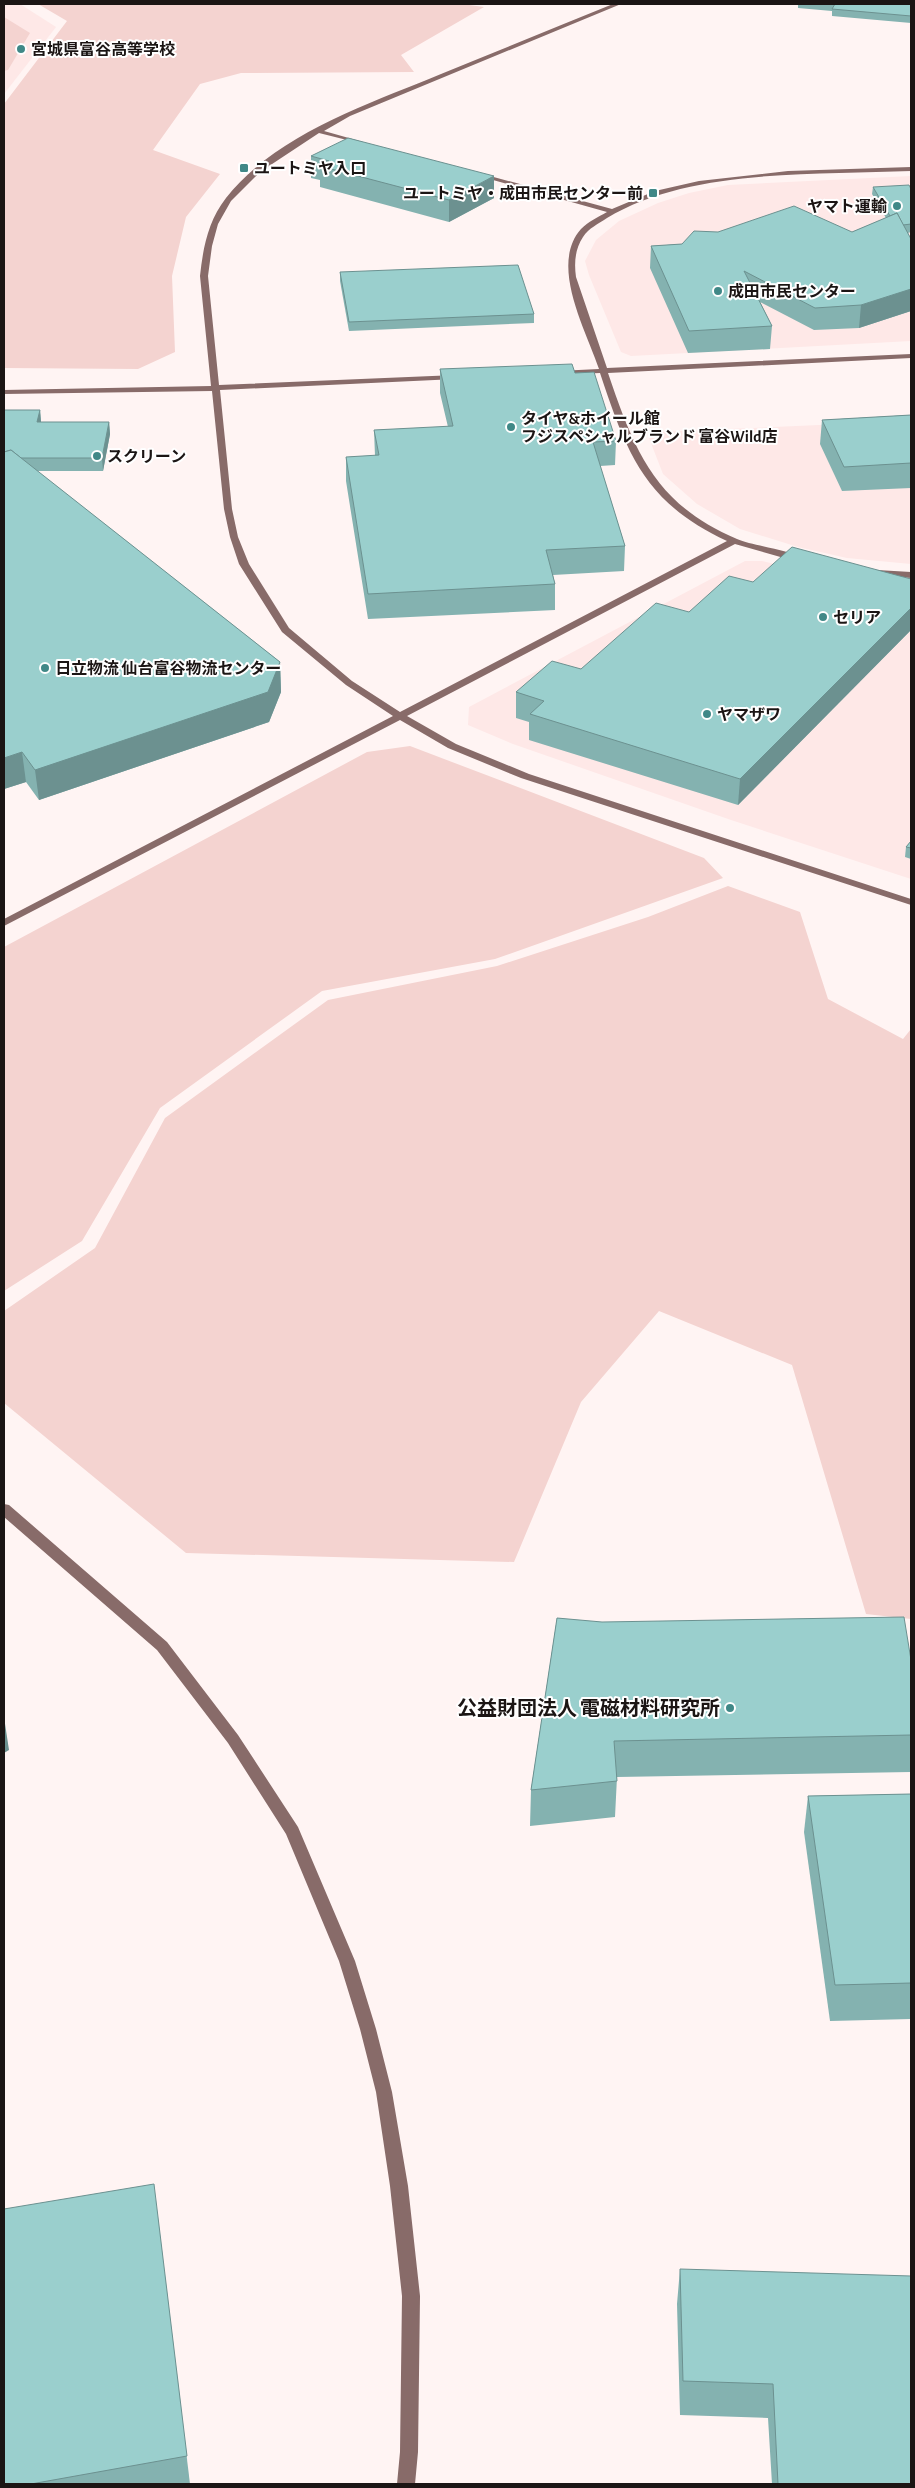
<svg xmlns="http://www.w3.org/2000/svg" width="915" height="2488" viewBox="0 0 915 2488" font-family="'Alegreya Sans','Noto Sans JP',sans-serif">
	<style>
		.built { fill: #fee8e7 }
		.green { fill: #f4d3d0 }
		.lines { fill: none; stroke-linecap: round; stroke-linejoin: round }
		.secondary { fill: #886b69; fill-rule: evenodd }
		.wall { fill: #84b2b0 }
		.shaded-wall { fill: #6c9190 }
		.building { fill: #9acfcd; stroke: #6c9190 }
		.poi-dot { fill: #408887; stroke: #fff; stroke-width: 2 }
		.labels { text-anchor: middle; stroke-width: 4; stroke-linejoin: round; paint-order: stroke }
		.far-poi-label { font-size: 16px; font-weight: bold; fill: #1b1514; stroke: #fff; text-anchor: start }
		.poi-label { font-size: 20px; font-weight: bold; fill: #1b1514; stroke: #fff; text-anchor: end }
	</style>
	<rect width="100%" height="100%" fill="#fff4f3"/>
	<g class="built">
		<polygon points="4,4 20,4 56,27 4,94"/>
		<polygon points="911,176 911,341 631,356 621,352 589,275 585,261 596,240 619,221 658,203 689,193 728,185"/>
		<polygon points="911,421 911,564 847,558 798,547 740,529 697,504 663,474 649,438 659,437 658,432"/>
		<polygon points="745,561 762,561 839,579 911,585 911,879 731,820 513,744 468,725 469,707"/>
	</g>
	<g class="green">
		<polygon points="38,4 462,4 484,7 401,55 414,72 241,73 200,84 153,150 220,174 186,217 172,276 175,352 138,369 4,368 4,104 67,21"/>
		<polygon points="4,17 30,33 8,70 4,71"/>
		<polygon points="410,746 704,858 723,878 495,959 322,991 160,1108 82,1241 4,1291 4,947 367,752"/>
		<polygon points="728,886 800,912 828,999 903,1039 911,1029 911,1619 866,1614 792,1365 659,1311 581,1402 514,1562 186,1553 4,1403 4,1311 95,1248 165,1118 328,1000 497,966 648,917"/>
	</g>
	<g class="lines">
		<g class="secondary">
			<path d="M 613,4 L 621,4 L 350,116 L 324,131 L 363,142 L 363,144 L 319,133 L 260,172 L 231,201 L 218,224 L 212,246 L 208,276 L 219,385 L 456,375 L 460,377 L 456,379 L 220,390 L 232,509 L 238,537 L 249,564 L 289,628 L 352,681 L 400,712 L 727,541 C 645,503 627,454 600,373 L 558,375 L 554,373 L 558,371 L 599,369 C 586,330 549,265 581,229 C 588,222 598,217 607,212 L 475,175 L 479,173 L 612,209 L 655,191 L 699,181 L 788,171 L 911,167 L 911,171 C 817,175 689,168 607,218 C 598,224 589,228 583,237 C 575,249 574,263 576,277 L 607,368 L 911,354 L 911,358 L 608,373 C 635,452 655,504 737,539 C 753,546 792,550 803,559 L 798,562 L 735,544 L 407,716 L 456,744 L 529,774 L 911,899 L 911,905 L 521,778 L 448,748 L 400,720 L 4,926 L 4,919 L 393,716 L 346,685 L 282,632 L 239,564 L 230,537 L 224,509 L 212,391 L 4,394 L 4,390 L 211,386 L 200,276 C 203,248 208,221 226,198 C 276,134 369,104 441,74 C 498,51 556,27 613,4 Z"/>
			<polygon points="877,570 911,572 911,578 874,575 874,571"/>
			<polygon points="4,1504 9,1505 167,1642 238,1735 298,1827 355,1961 376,2029 392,2092 408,2186 420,2296 418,2452 415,2484 397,2484 400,2452 402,2296 390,2186 376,2092 360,2029 339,1961 286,1834 228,1743 157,1650 4,1517"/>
		</g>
	</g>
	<g class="wall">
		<polygon points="783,4 911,4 911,23 832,16 832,11 798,8 798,5"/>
		<polygon points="311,156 494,198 449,222 320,187 320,180 311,178"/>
		<polygon points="873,187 911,189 911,232 908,233 911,239 911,311 859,328 814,330 760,302 772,326 770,349 688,353 650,268 651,246 682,244 852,232 886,218 872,194"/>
		<polygon points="340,272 534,314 534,323 349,331 340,281"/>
		<polygon points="440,369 575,373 616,441 615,465 600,466 625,546 624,571 553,575 555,584 555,610 368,619 346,481 346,457 375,456 374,430 448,427 440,393"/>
		<polygon points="4,410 40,410 41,422 109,422 110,434 103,471 37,471 280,662 281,692 269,722 39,800 26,782 4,789"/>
		<polygon points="911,415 911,488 842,491 820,444 822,420"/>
		<polygon points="911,579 911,630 738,805 529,740 529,722 516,718 516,692 581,669 689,612 753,582"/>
		<polygon points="911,841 911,859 905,857 906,847"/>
		<polygon points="557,1618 911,1660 911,1772 617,1777 615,1817 530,1826 531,1790"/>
		<polygon points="911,1794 911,2019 830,2021 804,1832 808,1796"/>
		<polygon points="158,2219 190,2484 4,2484"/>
		<polygon points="680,2269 911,2484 772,2484 768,2418 680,2415 677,2304"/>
	</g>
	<g class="shaded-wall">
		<polygon points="494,176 494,198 449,222 449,200"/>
		<polygon points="911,289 911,311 859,328 861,305"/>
		<polygon points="40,410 41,422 37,422"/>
		<polygon points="109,422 110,434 103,471 102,458"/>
		<polygon points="911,608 911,630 738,805 740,779"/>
		<polygon points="280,662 281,692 269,722 39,800 35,770"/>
		<polygon points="22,752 26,782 4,789 4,758"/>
		<polygon points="4,1717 9,1750 4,1753"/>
	</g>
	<g class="building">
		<polygon points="833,4 911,4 911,16 832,9 835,4"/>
		<polygon points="348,138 494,176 449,200 320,166 329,161 311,156"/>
		<polygon points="909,185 911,189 911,224 903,225 897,213 890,216 873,187"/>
		<polygon points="794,206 852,232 897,213 911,239 911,289 861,305 815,308 744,271 772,326 689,331 651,246 682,244 694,231 718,232"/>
		<polygon points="518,265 534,314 349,322 340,272"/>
		<polygon points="572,364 575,373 594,372 616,441 593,442 625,546 546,550 555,584 368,594 346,457 379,455 374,430 453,426 440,369"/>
		<polygon points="4,410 40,410 37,422 109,422 102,458 21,458 11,450 4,452"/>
		<polygon points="911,415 911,463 844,467 822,420"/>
		<polygon points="11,450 280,662 268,692 35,770 22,752 4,758 4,452"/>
		<polygon points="792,547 911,579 911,608 740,779 530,714 544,701 516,692 552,661 581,669 656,603 689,612 729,576 753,582"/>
		<polygon points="911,841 911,848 906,847"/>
		<polygon points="904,1617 911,1660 911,1735 614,1741 617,1781 531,1790 557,1618 602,1622"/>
		<polygon points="911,1794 911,1983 835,1985 808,1796"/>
		<polygon points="154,2184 187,2456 31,2484 4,2484 4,2209"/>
		<polygon points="680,2269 911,2276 911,2484 778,2484 773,2384 683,2381"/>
	</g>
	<g class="poi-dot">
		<circle cx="21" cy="49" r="5"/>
		<rect x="239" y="163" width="10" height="10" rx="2.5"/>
		<rect x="648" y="188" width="10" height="10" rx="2.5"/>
		<circle cx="897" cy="206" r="5"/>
		<circle cx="718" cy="291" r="5"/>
		<circle cx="511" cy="427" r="5"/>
		<circle cx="97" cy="456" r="5"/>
		<circle cx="823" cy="617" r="5"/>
		<circle cx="45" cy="668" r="5"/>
		<circle cx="707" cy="714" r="5"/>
		<circle cx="730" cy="1708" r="5"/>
	</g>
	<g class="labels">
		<g class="far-poi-label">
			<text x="31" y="55">宮城県富谷高等学校</text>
			<text x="254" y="174">ユートミヤ入口</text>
			<text x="643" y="199" text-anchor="end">ユートミヤ・成田市民センター前</text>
			<text x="887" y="212" text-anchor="end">ヤマト運輸</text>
			<text x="728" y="297">成田市民センター</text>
			<text x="521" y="424">タイヤ&amp;ホイール館<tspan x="521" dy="18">フジスペシャルブランド 富谷Wild店</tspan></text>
			<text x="107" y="462">スクリーン</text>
			<text x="833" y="623">セリア</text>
			<text x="55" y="674">日立物流 仙台富谷物流センター</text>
			<text x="717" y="720">ヤマザワ</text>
		</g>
		<g class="poi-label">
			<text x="720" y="1715">公益財団法人 電磁材料研究所</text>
		</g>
	</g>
	<rect width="915" height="2488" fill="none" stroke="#1b1514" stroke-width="10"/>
</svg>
